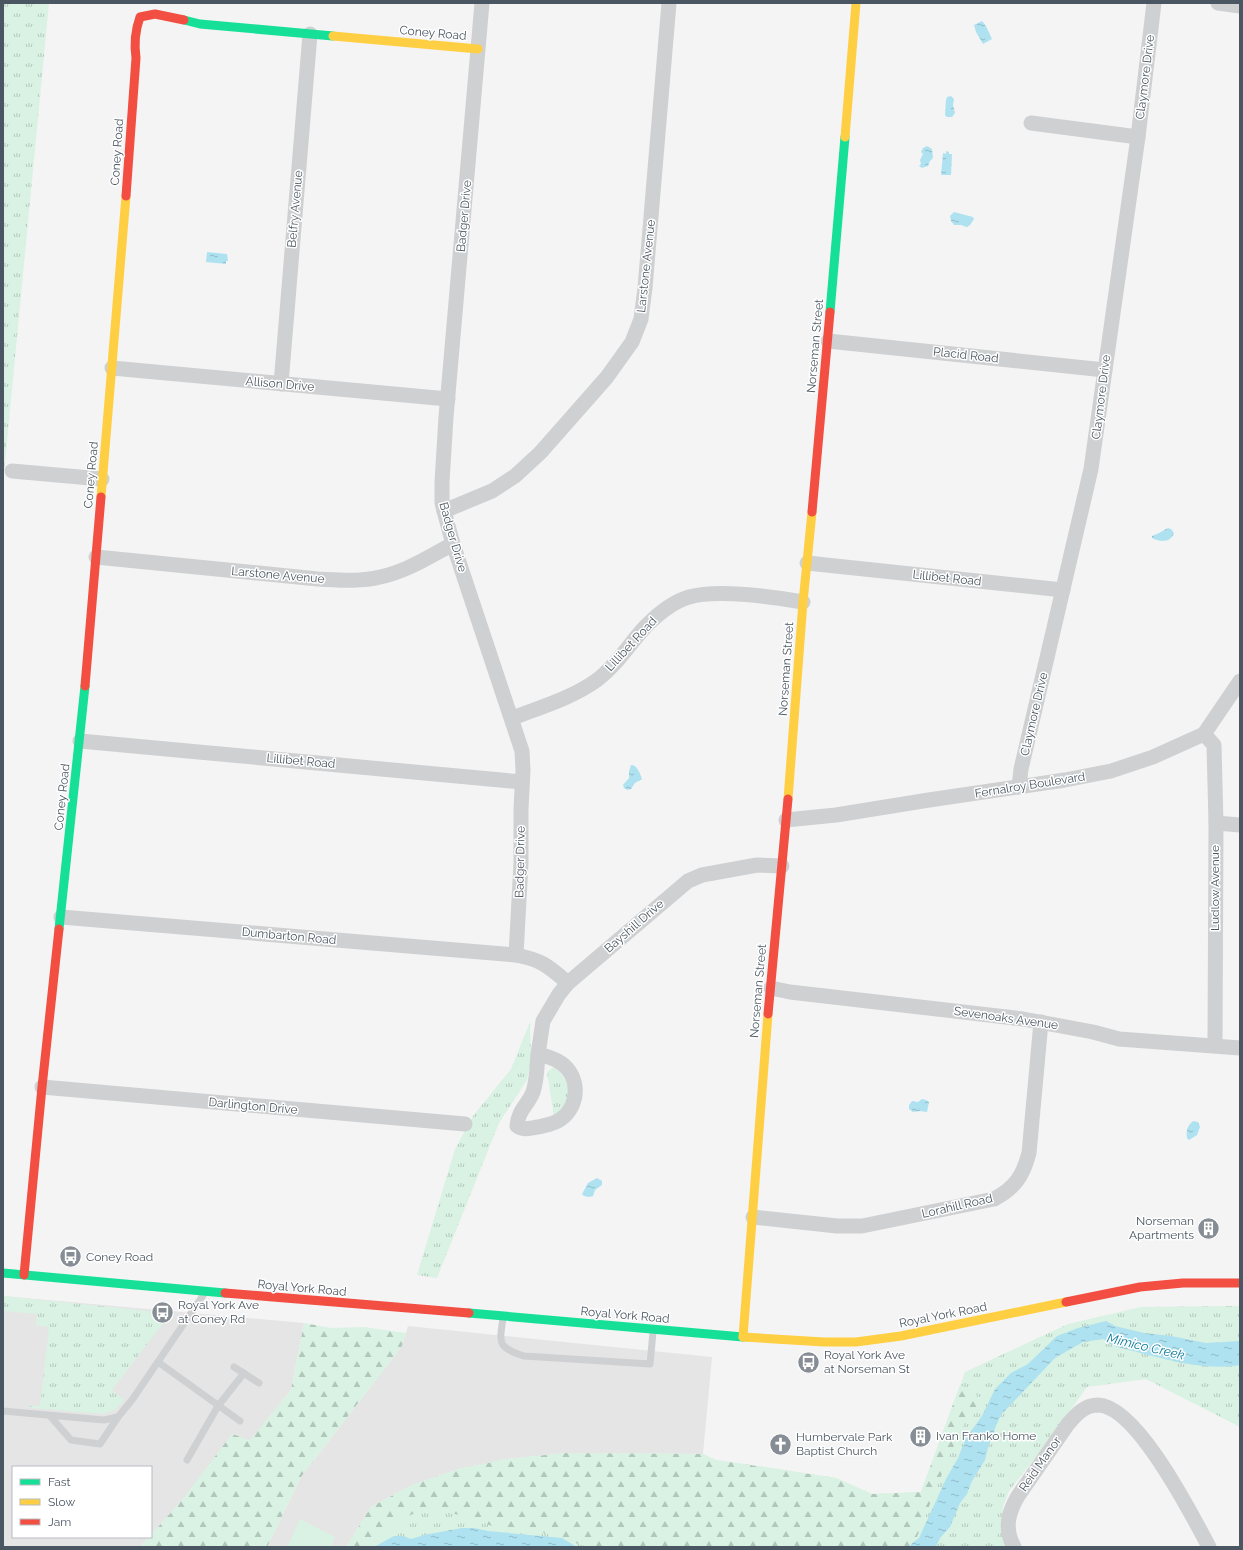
<svg xmlns="http://www.w3.org/2000/svg" width="1243" height="1550" viewBox="0 0 1243 1550" font-family="Raleway,sans-serif">
	<style>
		.education { fill: #e6e5e6 }
		.grass { fill: url(#grass-tufts) }
		.forest { fill: url(#forest-firs) }
		.garden { fill: #d9f2e3 }
		.water { fill: url(#water-ripples) }
		.lines { fill: none; stroke-linecap: round; stroke-linejoin: round }
		.lane { stroke: #ced0d2; stroke-width: 7 }
		.street { stroke: #ced0d2; stroke-width: 15 }
		.fast { stroke: #16e098; stroke-width: 9 }
		.slow { stroke: #ffcf43; stroke-width: 9 }
		.jam { stroke: #f24e42; stroke-width: 9 }
		.labels { text-anchor: middle; stroke-width: 3; stroke-linejoin: round; paint-order: stroke }
		.street-label { font-size: 12px; fill: #4a5661; stroke: #fff }
		.poi-label { font-size: 12px; fill: #4a5661; stroke: #fff; text-anchor: start }
		.water-label { font-size: 13px; font-style: italic; fill: #0c7c9b; stroke: #fff }
	</style>
	<defs>
		<pattern id="grass-tufts" width="24" height="20" patternUnits="userSpaceOnUse"><rect width="24" height="20" fill="#d9f2e3"/><path d="M3 7l-1-3M5 7V3M7 7l1-3M15 17l-1-3M17 17v-4M19 17l1-3" fill="none" stroke="#b2c7bb"/></pattern>
		<pattern id="forest-firs" width="22" height="20" patternUnits="userSpaceOnUse"><rect width="22" height="20" fill="#d9f2e3"/><path d="M5 1l3.5 6h-7zM16 11l3.5 6h-7z" fill="#b2c7bb"/></pattern>
		<pattern id="water-ripples" width="26" height="14" patternUnits="userSpaceOnUse"><rect width="26" height="14" fill="#aee2f0"/><path d="M2 4q2-2 4 0t4 0M15 11q2-2 4 0t4 0" fill="none" stroke="#90bac6"/></pattern>
	</defs>
	<rect width="100%" height="100%" fill="#f4f4f4"/>
	<g class="education">
		<polygon points="3,1296 304,1323 291,1390 250,1441 182,1500 151,1535 151,1467 13,1467 13,1537 149,1537 140,1547 3,1547"/>
		<polygon points="408,1326 712,1357 703,1454 566,1453 507,1459 459,1469 412,1485 371,1507 346,1547 267,1547 301,1477 402,1346"/>
	</g>
	<g class="grass">
		<polygon points="3,3 49,3 3,483"/>
		<polygon points="530,1022 531,1061 527,1080 499,1123 437,1278 417,1275 455,1149 473,1116 511,1069"/>
		<path d="M 554,1067 C 573,1083 573,1101 554,1117 L 547,1072 Z"/>
		<polygon points="3,1296 168,1313 164,1322 112,1390 124,1400 115,1410 103,1414 31,1408 29,1406 40,1406 49,1327 36,1325 37,1314 3,1311"/>
		<polygon points="1234,1306 1240,1306 1240,1427 1146,1379 1087,1387 1047,1443 1009,1491 1003,1507 1002,1524 1007,1547 346,1547 371,1507 412,1485 459,1469 507,1459 566,1453 703,1454 716,1460 779,1469 836,1478 872,1494 921,1492 965,1372 1068,1324 1141,1307"/>
	</g>
	<g class="forest">
		<polygon points="304,1323 331,1328 364,1327 406,1333 402,1346 301,1477 267,1547 140,1547 149,1537 151,1537 151,1535 182,1500 232,1434 250,1440 291,1390"/>
		<polygon points="960,1385 976,1392 978,1405 970,1412 949,1456 913,1547 588,1547 541,1532 495,1527 464,1516 427,1508 406,1517 385,1531 370,1547 346,1547 371,1507 412,1485 459,1469 507,1459 566,1453 703,1454 716,1460 836,1478 872,1494 921,1492"/>
	</g>
	<polygon class="garden" points="300,1519 335,1537 331,1547 287,1547"/>
	<g class="water">
		<polygon points="982,21 986,26 992,39 983,44 976,32 974,25"/>
		<polygon points="951,96 954,99 953,105 955,113 952,117 947,117 945,115 946,100 947,97"/>
		<polygon points="927,146 932,149 933,158 930,161 928,166 922,168 919,166 921,164 920,160 923,154 921,152 923,148"/>
		<polygon points="946,151 949,152 949,154 952,154 951,175 941,175 943,153 946,154"/>
		<polygon points="954,212 973,217 974,219 970,225 967,227 961,225 954,225 951,221 950,216"/>
		<polygon points="207,252 227,254 228,261 226,261 226,264 206,262"/>
		<path d="M 1168,528 L 1171,529 L 1174,533 C 1171,543 1160,542 1152,538 L 1152,536 C 1158,534 1162,531 1168,528 Z"/>
		<path d="M 631,765 C 637,765 640,773 642,779 L 635,783 L 631,789 L 627,790 L 624,788 L 623,785 L 629,778 L 629,771 Z"/>
		<polygon points="922,1099 926,1100 929,1102 927,1112 920,1111 913,1112 909,1109 909,1105 912,1101 918,1102"/>
		<path d="M 1193,1121 L 1198,1122 L 1200,1127 L 1197,1135 L 1189,1140 L 1187,1138 C 1186,1131 1187,1126 1193,1121 Z"/>
		<polygon points="597,1178 602,1181 602,1185 595,1190 593,1196 589,1197 584,1196 582,1194 588,1183"/>
		<path d="M 1106,1321 L 1115,1326 L 1144,1333 L 1171,1336 L 1206,1343 L 1240,1341 L 1240,1365 C 1201,1372 1155,1356 1117,1347 L 1110,1344 L 1104,1339 L 1083,1342 L 1055,1358 L 1001,1415 L 995,1428 L 993,1437 L 989,1444 L 985,1460 L 972,1481 L 967,1494 L 960,1503 L 950,1527 L 940,1538 L 936,1547 L 910,1547 L 911,1544 L 919,1538 L 946,1479 L 958,1458 L 966,1438 L 982,1416 L 995,1389 L 1011,1373 L 1028,1364 L 1057,1336 L 1078,1328 Z"/>
		<polygon points="462,1528 474,1528 488,1531 562,1538 577,1547 374,1547 394,1536 403,1536 411,1539 424,1535"/>
	</g>
	<g class="lines">
		<g class="lane">
			<path d="M 503,1318 C 499,1345 498,1347 524,1356 L 650,1364 L 653,1332"/>
			<polyline points="158,1362 240,1421"/>
			<polyline points="234,1367 259,1383"/>
			<polyline points="3,1411 104,1420 118,1417 132,1400 204,1294"/>
			<polyline points="50,1416 71,1440 100,1444 118,1417"/>
			<polyline points="187,1460 218,1406 244,1373"/>
		</g>
		<g class="street">
			<polyline points="482,3 446,417 442,482 442,503 444,511 453,544 522,751 523,770 521,809 521,863 516,955"/>
			<polyline points="1218,3 1240,6"/>
			<polyline points="1031,123 1138,137"/>
			<polyline points="828,341 1105,370"/>
			<polyline points="112,368 448,399"/>
			<polyline points="281,384 310,34"/>
			<polyline points="12,471 102,479"/>
			<polyline points="444,511 492,491 515,476 540,453 563,427 607,377 632,342 641,319 645,288 669,3"/>
			<path d="M 96,557 L 318,579 C 339,580 360,582 380,577 C 406,572 430,556 453,544"/>
			<polyline points="807,563 1063,590"/>
			<path d="M 512,718 C 541,707 572,698 597,680 C 617,665 630,643 646,626 C 658,614 672,602 689,597 C 717,589 774,597 803,602"/>
			<polyline points="1204,734 1214,745 1216,823 1215,1045"/>
			<polyline points="80,741 522,782"/>
			<polyline points="1019,787 1021,769 1091,469 1138,137 1154,3"/>
			<polyline points="786,820 836,815 929,800 1065,780 1111,771 1153,757 1204,734 1240,681"/>
			<polyline points="1216,823 1240,825"/>
			<path d="M 61,917 L 516,955 C 542,960 548,966 568,983"/>
			<polyline points="771,988 790,992 1023,1019 1093,1032 1119,1039 1240,1048"/>
			<path d="M 538,1054 C 537,1066 537,1080 533,1092 C 528,1105 518,1110 517,1126 C 524,1131 530,1128 538,1127 C 546,1125 555,1124 561,1119 C 580,1105 580,1076 561,1063 C 554,1058 546,1056 538,1054 L 543,1021 L 559,994 L 568,983 L 688,881 L 702,875 L 757,865 L 782,866"/>
			<polyline points="42,1087 465,1124"/>
			<path d="M 753,1217 L 837,1226 L 862,1226 L 994,1199 C 1015,1188 1023,1176 1029,1153 L 1041,1022"/>
			<path d="M 1014,1547 C 1004,1529 1008,1513 1018,1496 L 1068,1424 C 1076,1415 1084,1405 1098,1405 C 1137,1406 1192,1515 1209,1547"/>
		</g>
		<g class="fast">
			<polyline points="184,20 200,24 333,36"/>
			<polyline points="830,312 845,137"/>
			<polyline points="59,929 85,686"/>
			<polyline points="3,1273 225,1293"/>
			<polyline points="469,1313 743,1337"/>
		</g>
		<g class="slow">
			<polyline points="333,36 478,49"/>
			<polyline points="845,137 856,3"/>
			<polyline points="101,497 126,196"/>
			<polyline points="788,799 803,602 812,512"/>
			<polyline points="743,1337 824,1342 856,1342 901,1336 1066,1302"/>
			<polyline points="743,1337 768,1014"/>
		</g>
		<g class="jam">
			<path d="M 126,196 L 136,58 C 134,44 135,31 140,17 L 155,14 L 184,20"/>
			<polyline points="812,512 830,312"/>
			<polyline points="85,686 101,497"/>
			<polyline points="768,1014 788,799"/>
			<polyline points="24,1275 42,1087 59,929"/>
			<polyline points="225,1293 469,1313"/>
			<polyline points="1066,1302 1140,1287 1183,1283 1240,1283"/>
		</g>
	</g>
	<defs>
		<symbol id="building-disc" viewBox="-11 -11 22 22"><circle r="9.5" fill="#868d94" stroke="#fff"/><path d="M-4-6H4V6H1V3H-1V6H-4ZM-2.5-4.3h1.7v1.8h-1.7ZM.8-4.3h1.7v1.8H.8ZM-2.5-1h1.7V.8h-1.7ZM.8-1h1.7V.8H.8Z" fill="#fff"/></symbol>
		<symbol id="bus-disc" viewBox="-11 -11 22 22"><circle r="9.5" fill="#868d94" stroke="#fff"/><path d="M-5-6H5V4H4V6H2V4H-2V6H-4V4H-5ZM-3.5-4V0h7V-4ZM-3.5 1.2v1.5H-2V1.2ZM2 1.2v1.5H3.5V1.2Z" fill="#fff"/></symbol>
		<symbol id="church-disc" viewBox="-11 -11 22 22"><circle r="9.5" fill="#868d94" stroke="#fff"/><path d="M-1.2-6h2.4v3.5h3.3v2.4h-3.3V6h-2.4V-.1h-3.3v-2.4h3.3Z" fill="#fff"/></symbol>
	</defs>
	<g fill-rule="evenodd">
		<use href="#building-disc" x="1196" y="1216" width="25" height="25"/>
		<use href="#bus-disc" x="58" y="1244" width="25" height="25"/>
		<use href="#bus-disc" x="150" y="1300" width="25" height="25"/>
		<use href="#bus-disc" x="796" y="1350" width="25" height="25"/>
		<use href="#building-disc" x="908" y="1424" width="25" height="25"/>
		<use href="#church-disc" x="768" y="1432" width="25" height="25"/>
	</g>
	<g class="labels">
		<g class="street-label">
			<text transform="translate(433 33) rotate(5)" y="4">Coney Road</text>
			<text transform="translate(1145 77) rotate(-83)" y="4">Claymore Drive</text>
			<text transform="translate(117 152) rotate(-86)" y="4">Coney Road</text>
			<text transform="translate(295 209) rotate(-85)" y="4">Belfry Avenue</text>
			<text transform="translate(464 216) rotate(-85)" y="4">Badger Drive</text>
			<text transform="translate(646 266) rotate(-84)" y="4">Larstone Avenue</text>
			<text transform="translate(815 346) rotate(-85)" y="4">Norseman Street</text>
			<text transform="translate(966 355) rotate(6)" y="4">Placid Road</text>
			<text transform="translate(280 384) rotate(5)" y="4">Allison Drive</text>
			<text transform="translate(1101 397) rotate(-83)" y="4">Claymore Drive</text>
			<text transform="translate(91 475) rotate(-85)" y="4">Coney Road</text>
			<text transform="translate(453 537) rotate(74)" y="4">Badger Drive</text>
			<text transform="translate(278 575) rotate(5)" y="4">Larstone Avenue</text>
			<text transform="translate(947 578) rotate(6)" y="4">Lillibet Road</text>
			<text transform="translate(631 644) rotate(-47)" y="4">Lillibet Road</text>
			<text transform="translate(786 669) rotate(-86)" y="4">Norseman Street</text>
			<text transform="translate(1034 714) rotate(-77)" y="4">Claymore Drive</text>
			<text transform="translate(301 761) rotate(5)" y="4">Lillibet Road</text>
			<text transform="translate(1030 785) rotate(-9)" y="4">Fernalroy Boulevard</text>
			<text transform="translate(62 797) rotate(-84)" y="4">Coney Road</text>
			<text transform="translate(520 862) rotate(-89)" y="4">Badger Drive</text>
			<text transform="translate(1215 888) rotate(-90)" y="4">Ludlow Avenue</text>
			<text transform="translate(634 926) rotate(-41)" y="4">Bayshill Drive</text>
			<text transform="translate(289 936) rotate(5)" y="4">Dumbarton Road</text>
			<text transform="translate(758 991) rotate(-85)" y="4">Norseman Street</text>
			<text transform="translate(1006 1018) rotate(8)" y="4">Sevenoaks Avenue</text>
			<text transform="translate(253 1106) rotate(5)" y="4">Darlington Drive</text>
			<text transform="translate(957 1206) rotate(-13)" y="4">Lorahill Road</text>
			<text transform="translate(302 1288) rotate(5)" y="4">Royal York Road</text>
			<text transform="translate(625 1315) rotate(5)" y="4">Royal York Road</text>
			<text transform="translate(943 1315) rotate(-11)" y="4">Royal York Road</text>
			<text transform="translate(1040 1464) rotate(-55)" y="4">Reid Manor</text>
		</g>
		<g class="poi-label">
			<text x="1194" y="1225" text-anchor="end">Norseman<tspan x="1194" dy="14">Apartments</tspan></text>
			<text x="86" y="1261">Coney Road</text>
			<text x="178" y="1309">Royal York Ave<tspan x="178" dy="14">at Coney Rd</tspan></text>
			<text x="824" y="1359">Royal York Ave<tspan x="824" dy="14">at Norseman St</tspan></text>
			<text x="936" y="1440">Ivan Franko Home</text>
			<text x="796" y="1441">Humbervale Park<tspan x="796" dy="14">Baptist Church</tspan></text>
		</g>
		<g class="water-label">
			<text transform="translate(1146 1346) rotate(13)" y="5">Mimico Creek</text>
		</g>
	</g>
	<rect width="1243" height="1550" fill="none" stroke="#4a5661" stroke-width="8"/>
	<rect x="12" y="1466" width="140" height="72" fill="#ffffff" stroke="#b7bbc0"/>
	<rect x="20" y="1479" width="20" height="6" fill="#16e098" stroke="#b7bbc0"/>
	<text x="48" y="1486" font-size="12" fill="#4a5661">Fast</text>
	<rect x="20" y="1499" width="20" height="6" fill="#ffcf43" stroke="#b7bbc0"/>
	<text x="48" y="1506" font-size="12" fill="#4a5661">Slow</text>
	<rect x="20" y="1519" width="20" height="6" fill="#f24e42" stroke="#b7bbc0"/>
	<text x="48" y="1526" font-size="12" fill="#4a5661">Jam</text>
</svg>
